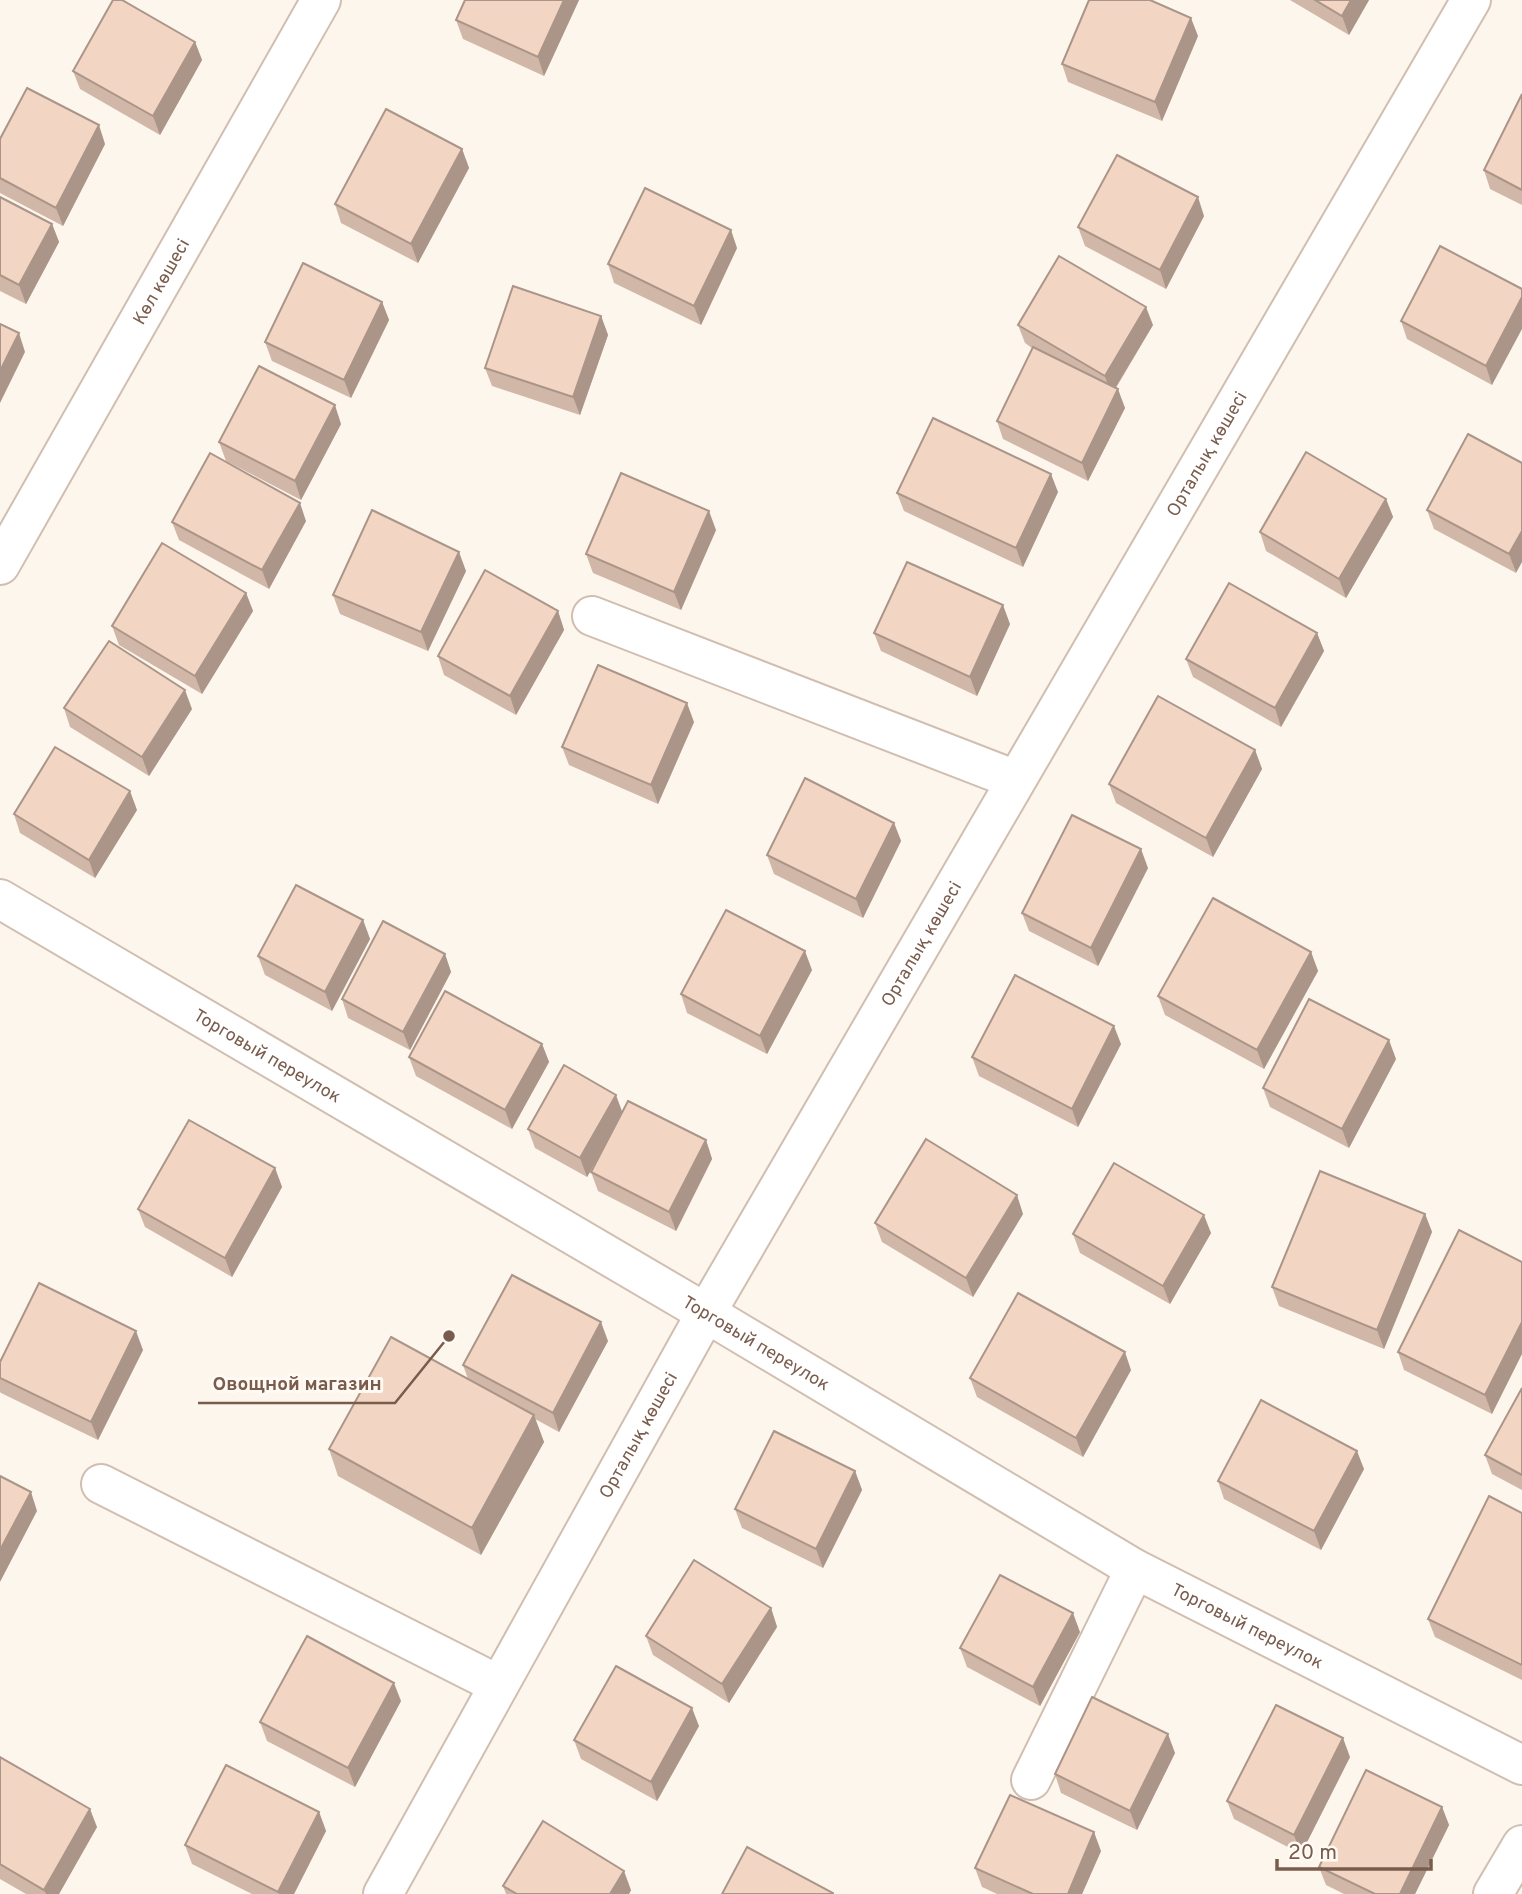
<svg xmlns="http://www.w3.org/2000/svg" width="1522" height="1894" viewBox="0 0 1522 1894" font-family="Overpass,sans-serif">
	<style>
		.lines { fill: none; stroke-linecap: round; stroke-linejoin: round }
		.minor-casing { stroke: #d1beb0; stroke-width: 42 }
		.minor { stroke: #fff; stroke-width: 38 }
		.wall { fill: #d1b7a8 }
		.shaded-wall { fill: #aa9588 }
		.building { fill: #f3d5c3; stroke: #aa9588; stroke-width: 2 }
		.labels { text-anchor: middle; stroke-width: 6; stroke-linejoin: round; paint-order: stroke }
		.street-label { font-size: 18px; fill: #7a5c4d; stroke: #fffaf3 }
		.leader { fill: none; stroke: #7a5c4d; stroke-width: 2.5 }
		.callout-dot { fill: #7a5c4d; stroke: #fffaf3; stroke-width: 2.5 }
		.callout-label { font-size: 19px; text-anchor: middle; font-weight: bold; fill: #7a5c4d; stroke: #fffaf3; stroke-width: 6; stroke-linejoin: round; paint-order: stroke }
	</style>
	<rect width="100%" height="100%" fill="#fdf6ec"/>
	<g class="lines">
		<defs>
			<g id="minor">
				<path id="s1" d="M 0,565 L 321,0"/>
				<polyline points="592,616 1016,780"/>
				<path id="s2" d="M 0,899 L 706,1313 L 1135,1569 L 1522,1765"/>
				<polyline points="101,1484 499,1685"/>
				<polyline points="1031,1780 1135,1569"/>
				<path id="s3" d="M 383,1894 L 706,1313 L 1471,0"/>
				<polyline points="1493,1894 1522,1845"/>
			</g>
		</defs>
		<use href="#minor" class="minor-casing"/>
		<use href="#minor" class="minor"/>
	</g>
	<g class="wall">
		<polygon points="465,0 579,0 544,76 463,39 456,20"/>
		<polygon points="1290,0 1369,0 1349,35"/>
		<polygon points="1198,36 1162,121 1068,82 1062,64"/>
		<polygon points="195,42 202,60 160,135 80,89 73,71"/>
		<polygon points="1522,94 1522,205 1490,189 1484,170"/>
		<polygon points="0,139 105,144 63,226 0,193"/>
		<polygon points="462,149 469,168 418,263 341,223 335,204"/>
		<polygon points="0,197 52,224 59,242 26,304 0,291"/>
		<polygon points="1204,216 1166,289 1085,246 1078,227"/>
		<polygon points="737,248 701,325 614,283 608,264"/>
		<polygon points="1522,289 1492,385 1407,339 1401,321"/>
		<polygon points="382,302 389,320 351,398 272,361 265,342"/>
		<polygon points="601,316 608,335 580,415 492,386 485,368"/>
		<polygon points="1018,325 1153,325 1116,388 1125,408 1088,481 1003,439 997,421 1032,348 1025,343"/>
		<polygon points="341,424 301,500 226,461 219,442"/>
		<polygon points="1468,434 1516,573 1434,529 1427,510"/>
		<polygon points="1058,492 1023,567 904,511 897,493"/>
		<polygon points="1386,499 1393,517 1346,598 1266,551 1260,532"/>
		<polygon points="306,521 269,589 179,540 172,522"/>
		<polygon points="716,530 681,610 593,573 586,554"/>
		<polygon points="466,571 428,651 340,614 333,595"/>
		<polygon points="246,593 253,611 202,694 119,645 112,626"/>
		<polygon points="558,611 564,630 516,715 444,675 438,656"/>
		<polygon points="1010,624 977,696 881,651 874,633"/>
		<polygon points="1317,633 1324,651 1281,727 1193,677 1186,659"/>
		<polygon points="64,708 192,709 149,776 70,727"/>
		<polygon points="694,722 658,804 569,765 562,747"/>
		<polygon points="1255,750 1262,769 1213,857 1116,803 1109,784"/>
		<polygon points="137,810 95,878 20,833 14,814"/>
		<polygon points="894,823 901,841 863,918 774,874 767,855"/>
		<polygon points="1148,868 1098,966 1029,931 1022,913"/>
		<polygon points="363,920 370,939 332,1011 265,975 258,956"/>
		<polygon points="1311,952 1318,971 1264,1069 1165,1015 1158,996"/>
		<polygon points="445,954 451,972 410,1050 348,1018 342,999"/>
		<polygon points="812,970 767,1054 687,1013 681,994"/>
		<polygon points="542,1044 549,1062 512,1129 416,1076 409,1057"/>
		<polygon points="1121,1044 1078,1127 979,1076 972,1057"/>
		<polygon points="1396,1059 1349,1148 1270,1107 1263,1088"/>
		<polygon points="622,1112 706,1140 712,1159 676,1231 598,1191 591,1172 607,1141 587,1177 535,1148 528,1129"/>
		<polygon points="275,1168 282,1187 232,1277 145,1227 138,1209"/>
		<polygon points="1023,1214 973,1297 882,1242 875,1223"/>
		<polygon points="1425,1214 1432,1232 1384,1349 1279,1306 1272,1287"/>
		<polygon points="1211,1233 1170,1304 1080,1253 1073,1234"/>
		<polygon points="1522,1262 1492,1414 1404,1370 1398,1352"/>
		<polygon points="608,1341 559,1432 535,1419 544,1442 481,1555 338,1476 329,1449 468,1379 463,1365"/>
		<polygon points="143,1350 98,1440 1,1393 0,1392 0,1362"/>
		<polygon points="1131,1370 1083,1457 977,1397 970,1378"/>
		<polygon points="1522,1388 1522,1490 1492,1474 1485,1455"/>
		<polygon points="1364,1469 1321,1550 1224,1499 1218,1481"/>
		<polygon points="855,1471 862,1490 823,1568 742,1528 735,1509"/>
		<polygon points="1522,1513 1522,1680 1435,1637 1428,1619"/>
		<polygon points="771,1608 777,1627 729,1703 653,1655 646,1636"/>
		<polygon points="1080,1632 1040,1706 967,1667 960,1648"/>
		<polygon points="401,1701 355,1787 267,1741 260,1722"/>
		<polygon points="699,1726 657,1801 581,1759 574,1740"/>
		<polygon points="1175,1753 1137,1830 1061,1793 1055,1774"/>
		<polygon points="0,1757 97,1827 59,1894 26,1894 0,1879"/>
		<polygon points="1350,1757 1301,1854 1234,1819 1227,1801"/>
		<polygon points="1442,1807 1449,1825 1415,1894 1344,1894 1326,1885 1319,1867"/>
		<polygon points="319,1812 326,1831 294,1894 252,1894 192,1864 185,1845"/>
		<polygon points="1101,1851 1082,1894 997,1894 982,1887 975,1868"/>
		<polygon points="503,1886 631,1890 629,1894 506,1894"/>
	</g>
	<g class="shaded-wall">
		<polygon points="564,0 579,0 544,76 538,57"/>
		<polygon points="1351,0 1369,0 1349,35 1342,16"/>
		<polygon points="1191,18 1198,36 1162,121 1155,102"/>
		<polygon points="195,42 202,60 160,135 153,116"/>
		<polygon points="99,125 105,144 63,226 56,208"/>
		<polygon points="462,149 469,168 418,263 411,244"/>
		<polygon points="1198,197 1204,216 1166,289 1160,270"/>
		<polygon points="52,224 59,242 26,304 19,285"/>
		<polygon points="731,230 737,248 701,325 694,306"/>
		<polygon points="1522,297 1522,329 1492,385 1486,366"/>
		<polygon points="382,302 389,320 351,398 344,380"/>
		<polygon points="1146,307 1153,325 1111,395 1105,376"/>
		<polygon points="601,316 608,335 580,415 573,397"/>
		<polygon points="19,333 25,352 0,403 0,371"/>
		<polygon points="1118,389 1125,408 1088,481 1082,463"/>
		<polygon points="335,405 341,424 301,500 295,481"/>
		<polygon points="1051,474 1058,492 1023,567 1016,548"/>
		<polygon points="1386,499 1393,517 1346,598 1339,579"/>
		<polygon points="300,503 306,521 269,589 262,570"/>
		<polygon points="709,511 716,530 681,610 674,592"/>
		<polygon points="1522,531 1522,562 1516,573 1509,554"/>
		<polygon points="459,552 466,571 428,651 421,632"/>
		<polygon points="246,593 253,611 202,694 195,676"/>
		<polygon points="1003,605 1010,624 977,696 970,677"/>
		<polygon points="558,611 564,630 516,715 510,696"/>
		<polygon points="1317,633 1324,651 1281,727 1275,708"/>
		<polygon points="185,690 192,709 149,776 142,757"/>
		<polygon points="687,703 694,722 658,804 651,785"/>
		<polygon points="1255,750 1262,769 1213,857 1206,838"/>
		<polygon points="130,791 137,810 95,878 89,860"/>
		<polygon points="894,823 901,841 863,918 856,899"/>
		<polygon points="1141,849 1148,868 1098,966 1091,948"/>
		<polygon points="363,920 370,939 332,1011 325,992"/>
		<polygon points="805,951 812,970 767,1054 760,1036"/>
		<polygon points="1311,952 1318,971 1264,1069 1257,1050"/>
		<polygon points="445,954 451,972 410,1050 403,1032"/>
		<polygon points="1114,1026 1121,1044 1078,1127 1072,1109"/>
		<polygon points="1389,1040 1396,1059 1349,1148 1342,1129"/>
		<polygon points="542,1044 549,1062 512,1129 505,1110"/>
		<polygon points="616,1095 623,1114 587,1177 580,1158"/>
		<polygon points="706,1140 712,1159 676,1231 669,1212"/>
		<polygon points="275,1168 282,1187 232,1277 225,1258"/>
		<polygon points="1017,1195 1023,1214 973,1297 966,1278"/>
		<polygon points="1425,1214 1432,1232 1384,1349 1377,1330"/>
		<polygon points="1204,1215 1211,1233 1170,1304 1163,1286"/>
		<polygon points="601,1322 608,1341 559,1432 553,1413"/>
		<polygon points="1522,1322 1522,1354 1492,1414 1485,1395"/>
		<polygon points="136,1331 143,1350 98,1440 91,1422"/>
		<polygon points="1125,1352 1131,1370 1083,1457 1076,1438"/>
		<polygon points="534,1415 544,1442 481,1555 472,1528"/>
		<polygon points="1357,1451 1364,1469 1321,1550 1314,1531"/>
		<polygon points="855,1471 862,1490 823,1568 816,1549"/>
		<polygon points="31,1492 37,1511 0,1582 0,1550"/>
		<polygon points="771,1608 777,1627 729,1703 722,1684"/>
		<polygon points="1073,1613 1080,1632 1040,1706 1033,1687"/>
		<polygon points="394,1683 401,1701 355,1787 348,1768"/>
		<polygon points="692,1708 699,1726 657,1801 651,1782"/>
		<polygon points="1168,1734 1175,1753 1137,1830 1130,1811"/>
		<polygon points="1343,1738 1350,1757 1301,1854 1294,1835"/>
		<polygon points="1442,1807 1449,1825 1415,1894 1400,1894"/>
		<polygon points="90,1809 97,1827 59,1894 46,1894 44,1890"/>
		<polygon points="319,1812 326,1831 294,1894 279,1894 278,1892"/>
		<polygon points="1094,1832 1101,1851 1082,1894 1068,1894"/>
		<polygon points="624,1871 631,1890 629,1894 610,1894"/>
	</g>
	<g class="building">
		<polygon points="113,0 122,0 195,42 153,116 73,71"/>
		<polygon points="465,0 564,0 538,57 456,20"/>
		<polygon points="1089,0 1150,0 1191,18 1155,102 1062,64"/>
		<polygon points="1315,0 1351,0 1342,16"/>
		<polygon points="27,88 99,125 56,208 0,178 0,139"/>
		<polygon points="1522,94 1522,190 1484,170"/>
		<polygon points="386,109 462,149 411,244 335,204"/>
		<polygon points="1117,155 1198,197 1160,270 1078,227"/>
		<polygon points="645,188 731,230 694,306 608,264"/>
		<polygon points="0,197 52,224 19,285 0,275"/>
		<polygon points="1440,246 1522,289 1522,297 1486,366 1401,321"/>
		<polygon points="1059,256 1146,307 1105,376 1018,325"/>
		<polygon points="303,263 382,302 344,380 265,342"/>
		<polygon points="513,286 601,316 573,397 485,368"/>
		<polygon points="0,324 19,333 0,371"/>
		<polygon points="1033,347 1118,389 1082,463 997,421"/>
		<polygon points="259,366 335,405 295,481 219,442"/>
		<polygon points="933,418 1051,474 1016,548 897,493"/>
		<polygon points="1468,434 1522,463 1522,531 1509,554 1427,510"/>
		<polygon points="1306,452 1386,499 1339,579 1260,532"/>
		<polygon points="210,453 300,503 262,570 172,522"/>
		<polygon points="621,473 709,511 674,592 586,554"/>
		<polygon points="372,510 459,552 421,632 333,595"/>
		<polygon points="162,543 246,593 195,676 112,626"/>
		<polygon points="907,562 1003,605 970,677 874,633"/>
		<polygon points="485,570 558,611 510,696 438,656"/>
		<polygon points="1229,583 1317,633 1275,708 1186,659"/>
		<polygon points="109,641 185,690 142,757 64,708"/>
		<polygon points="598,665 687,703 651,785 562,747"/>
		<polygon points="1158,696 1255,750 1206,838 1109,784"/>
		<polygon points="55,747 130,791 89,860 14,814"/>
		<polygon points="805,778 894,823 856,899 767,855"/>
		<polygon points="1072,815 1141,849 1091,948 1022,913"/>
		<polygon points="296,885 363,920 325,992 258,956"/>
		<polygon points="1213,898 1311,952 1257,1050 1158,996"/>
		<polygon points="726,910 805,951 760,1036 681,994"/>
		<polygon points="383,921 445,954 403,1032 342,999"/>
		<polygon points="1015,975 1114,1026 1072,1109 972,1057"/>
		<polygon points="445,991 542,1044 505,1110 409,1057"/>
		<polygon points="1309,999 1389,1040 1342,1129 1263,1088"/>
		<polygon points="564,1065 616,1095 580,1158 528,1129"/>
		<polygon points="628,1101 706,1140 669,1212 591,1172"/>
		<polygon points="189,1120 275,1168 225,1258 138,1209"/>
		<polygon points="926,1139 1017,1195 966,1278 875,1223"/>
		<polygon points="1114,1163 1204,1215 1163,1286 1073,1234"/>
		<polygon points="1320,1171 1425,1214 1377,1330 1272,1287"/>
		<polygon points="1459,1230 1522,1262 1522,1322 1485,1395 1398,1352"/>
		<polygon points="512,1275 601,1322 553,1413 463,1365"/>
		<polygon points="39,1283 136,1331 91,1422 0,1378 0,1362"/>
		<polygon points="1018,1293 1125,1352 1076,1438 970,1378"/>
		<polygon points="391,1337 534,1415 472,1528 329,1449"/>
		<polygon points="1522,1388 1522,1475 1485,1455"/>
		<polygon points="1261,1400 1357,1451 1314,1531 1218,1481"/>
		<polygon points="774,1431 855,1471 816,1549 735,1509"/>
		<polygon points="0,1476 31,1492 0,1550"/>
		<polygon points="1489,1496 1522,1513 1522,1665 1428,1619"/>
		<polygon points="694,1560 771,1608 722,1684 646,1636"/>
		<polygon points="1000,1575 1073,1613 1033,1687 960,1648"/>
		<polygon points="307,1636 394,1683 348,1768 260,1722"/>
		<polygon points="616,1666 692,1708 651,1782 574,1740"/>
		<polygon points="1092,1697 1168,1734 1130,1811 1055,1774"/>
		<polygon points="1276,1705 1343,1738 1294,1835 1227,1801"/>
		<polygon points="0,1757 90,1809 44,1890 0,1864"/>
		<polygon points="226,1765 319,1812 278,1892 185,1845"/>
		<polygon points="1366,1770 1442,1807 1400,1894 1375,1894 1319,1867"/>
		<polygon points="1010,1795 1094,1832 1068,1894 1033,1894 975,1868"/>
		<polygon points="543,1821 624,1871 610,1894 517,1894 503,1886"/>
		<polygon points="747,1847 833,1893 833,1894 722,1894"/>
	</g>
	<g class="labels">
		<g class="street-label">
			<text dy="6" stroke="none"><textPath href="#s1" startOffset="326">Көл көшесі</textPath></text>
			<text dy="6" stroke="none"><textPath href="#s3" startOffset="1659">Орталық көшесі</textPath></text>
			<text dy="6" stroke="none"><textPath href="#s3" startOffset="1092">Орталық көшесі</textPath></text>
			<text dy="6" stroke="none"><textPath href="#s2" startOffset="310">Торговый переулок</textPath></text>
			<text dy="6" stroke="none"><textPath href="#s2" startOffset="877">Торговый переулок</textPath></text>
			<text dy="6" stroke="none"><textPath href="#s3" startOffset="525">Орталық көшесі</textPath></text>
			<text dy="6" stroke="none"><textPath href="#s2" startOffset="1444">Торговый переулок</textPath></text>
		</g>
	</g>
	<path class="leader" d="M449 1336L395 1403H198"/>
	<circle class="callout-dot" cx="449" cy="1336" r="7"/>
	<g class="callout-label">
		<text x="297" y="1390">Овощной магазин</text>
	</g>
	<path d="M1277 1859v10h154v-10" fill="none" stroke="#7a5c4d" stroke-width="3.5"/>
	<text x="1288" y="1859" font-size="21" fill="#7a5c4d" stroke="#fffaf3" stroke-width="5" paint-order="stroke">20 m</text>
</svg>
